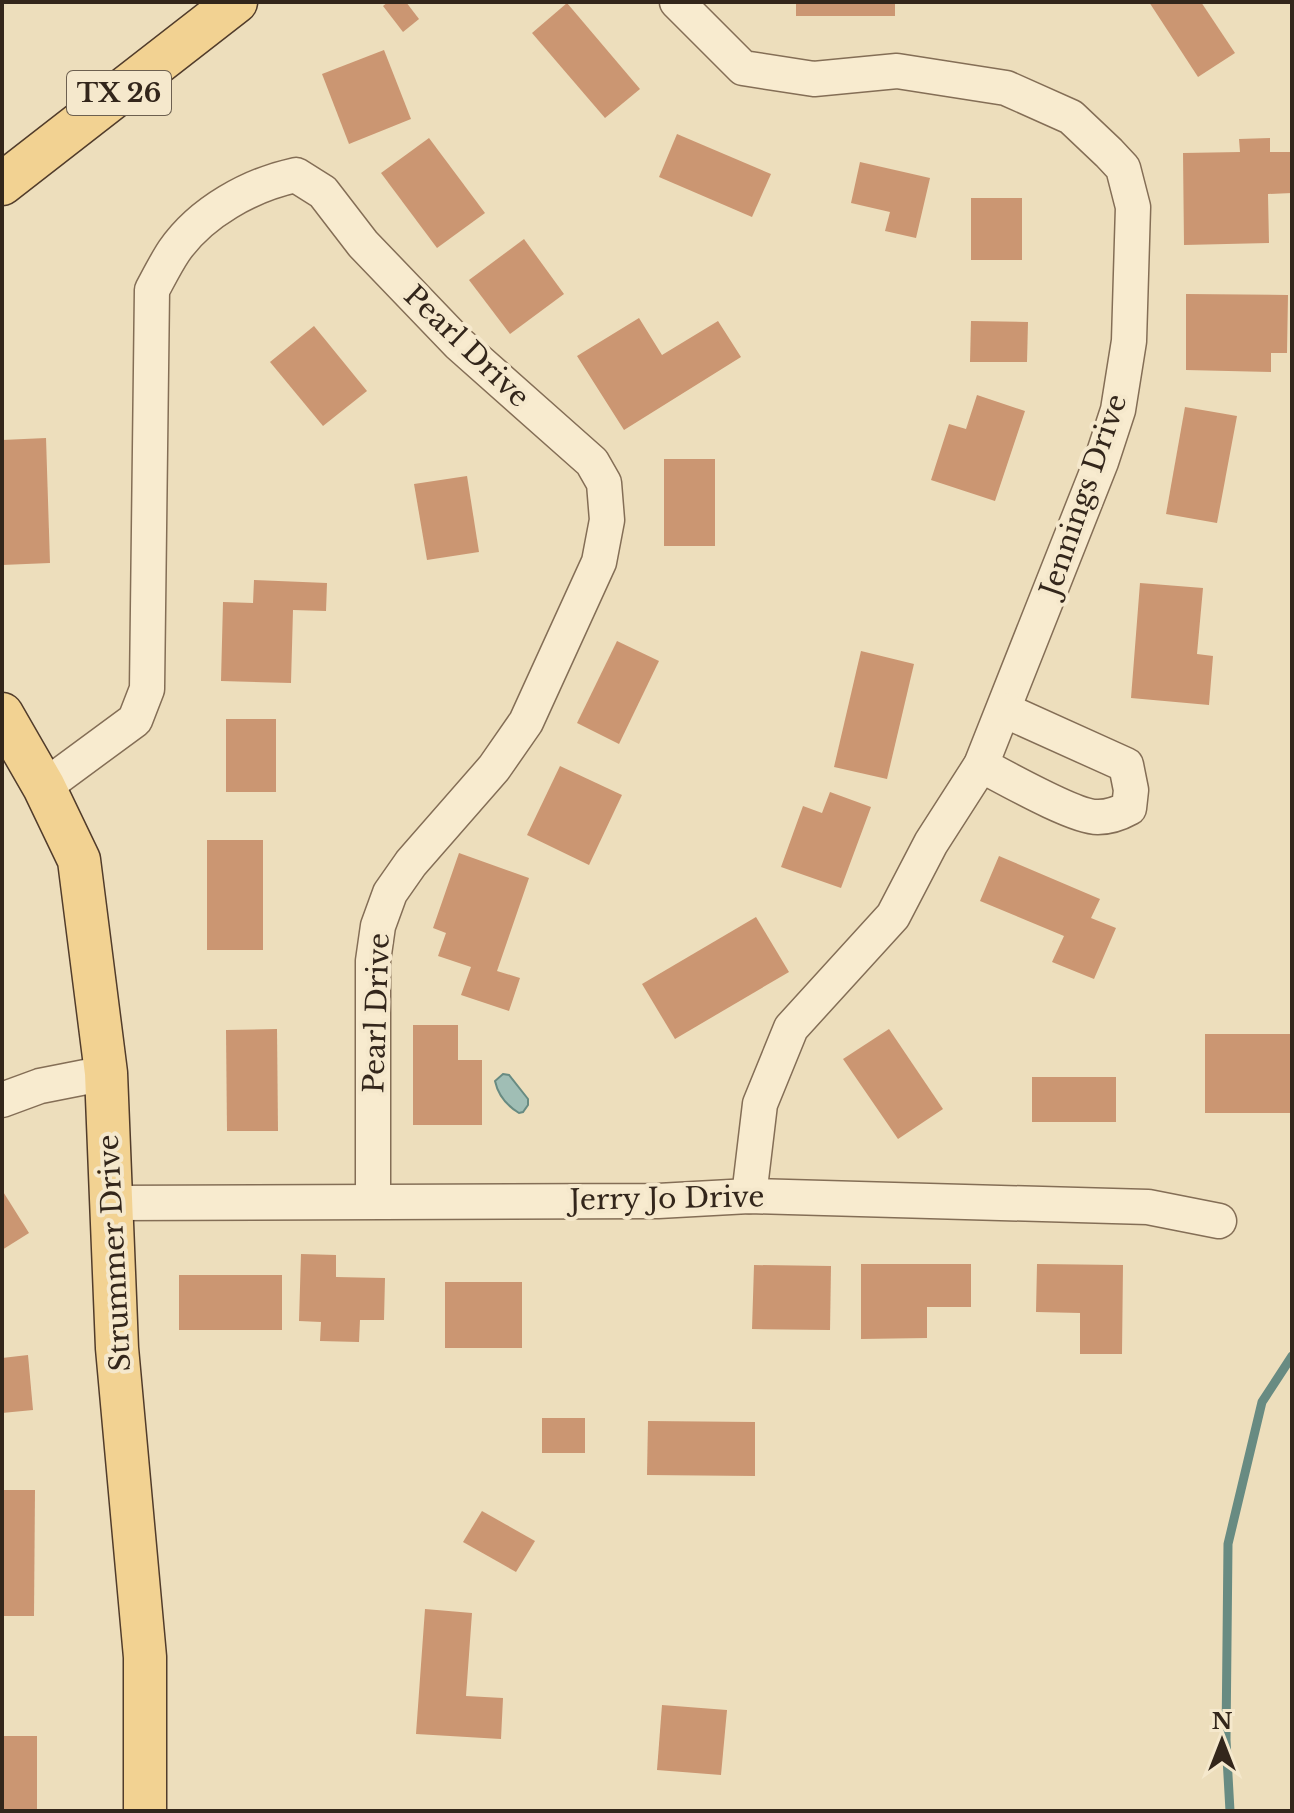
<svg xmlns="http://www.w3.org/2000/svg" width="1294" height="1813" viewBox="0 0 1294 1813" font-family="'Libre Baskerville',serif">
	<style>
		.water { fill: #a0beb5; stroke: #688b82; stroke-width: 2 }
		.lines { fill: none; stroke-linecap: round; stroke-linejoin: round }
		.stream { stroke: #688b82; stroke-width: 9 }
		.building { fill: #cb9672 }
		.minor-casing { stroke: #846e56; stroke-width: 37 }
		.major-casing { stroke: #513c2b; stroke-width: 45 }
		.minor { stroke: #f8ebcf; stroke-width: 34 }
		.major { stroke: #f2d292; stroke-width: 42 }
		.labels { text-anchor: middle; stroke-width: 8; stroke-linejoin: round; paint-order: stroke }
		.shield { fill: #f5e8cc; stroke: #6d6050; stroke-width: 2 }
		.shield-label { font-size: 26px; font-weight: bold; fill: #33261b }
		.street-label { font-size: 28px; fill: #33261b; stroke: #f5e8cc }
	</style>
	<rect width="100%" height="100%" fill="#eddebc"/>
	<path class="water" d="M 503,1074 L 509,1075 L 528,1099 L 528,1105 L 523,1112 L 519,1113 C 506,1105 498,1095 495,1081 Z"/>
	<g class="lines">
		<polyline class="stream" points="1230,1811 1226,1740 1228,1544 1262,1402 1292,1356"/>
	</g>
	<g class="building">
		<polygon points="388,2 406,2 419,19 403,32 383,6"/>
		<rect x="796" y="2" width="99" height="14"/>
		<polygon points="1149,2 1201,2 1235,53 1198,77"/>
		<polygon points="567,3 640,89 605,118 532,33"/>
		<polygon points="384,50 411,119 349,144 322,74"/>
		<polygon points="677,134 771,174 752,217 659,177"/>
		<polygon points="429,138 485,213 437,248 381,173"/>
		<polygon points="1270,138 1270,152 1291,152 1292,193 1268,194 1269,243 1184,245 1183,153 1240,152 1239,139"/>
		<polygon points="860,162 930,178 916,238 885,231 890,212 851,203"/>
		<rect x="971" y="198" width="51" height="62"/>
		<polygon points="524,239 564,294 510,334 469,280"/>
		<polygon points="1186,294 1288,295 1287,353 1271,353 1271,372 1186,370"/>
		<polygon points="639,318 662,355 718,321 741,357 624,430 577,356"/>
		<polygon points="971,321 1028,322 1027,362 970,362"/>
		<polygon points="314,326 367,391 323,426 270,362"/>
		<polygon points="977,395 1025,411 995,501 931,480 949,424 966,429"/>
		<polygon points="1185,407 1237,416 1217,523 1166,514"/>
		<polygon points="46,438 50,563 2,565 2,440"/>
		<rect x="664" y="459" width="51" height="87"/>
		<polygon points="467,476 479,552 427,560 414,484"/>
		<polygon points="254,580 327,583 326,611 293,610 291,683 221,681 223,602 253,603"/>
		<polygon points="1140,583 1203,588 1197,654 1213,656 1209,705 1131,698"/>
		<polygon points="617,641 659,661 619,744 577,723"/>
		<polygon points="861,651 914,664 887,779 834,767"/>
		<rect x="226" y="719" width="50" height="73"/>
		<polygon points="560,766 622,795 589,865 527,835"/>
		<polygon points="830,792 871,807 841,888 781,867 803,806 822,813"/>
		<rect x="207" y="840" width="56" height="110"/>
		<polygon points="459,853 529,878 497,971 520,978 509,1011 461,995 471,967 438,956 446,933 433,928"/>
		<polygon points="999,856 1100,899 1091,918 1116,928 1094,979 1052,962 1064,936 980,901"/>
		<polygon points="756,917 789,972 675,1039 642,984"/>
		<polygon points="413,1025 458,1025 458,1060 482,1060 482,1125 413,1125"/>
		<polygon points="277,1029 278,1131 227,1131 226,1030"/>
		<polygon points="889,1029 943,1109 898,1139 843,1059"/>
		<rect x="1205" y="1034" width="87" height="79"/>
		<rect x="1032" y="1077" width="84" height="45"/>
		<polygon points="2,1190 29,1233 2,1250"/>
		<polygon points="301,1254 336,1255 336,1277 385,1278 384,1320 360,1320 359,1342 320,1341 321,1322 299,1321"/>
		<polygon points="861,1264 971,1264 971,1307 927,1307 927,1338 861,1339"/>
		<polygon points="1037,1264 1123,1265 1122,1354 1080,1354 1080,1313 1036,1312"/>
		<polygon points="754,1265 831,1266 830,1330 752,1329"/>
		<rect x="179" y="1275" width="103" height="55"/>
		<rect x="445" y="1282" width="77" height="66"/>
		<polygon points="28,1355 33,1410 2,1413 2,1358"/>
		<rect x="542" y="1418" width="43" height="35"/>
		<polygon points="648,1421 755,1422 755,1476 647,1475"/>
		<polygon points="2,1490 35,1490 34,1616 2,1616"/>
		<polygon points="482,1511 535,1541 516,1572 463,1542"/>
		<polygon points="425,1609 472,1613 466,1696 503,1698 501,1739 416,1734"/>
		<polygon points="662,1705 727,1710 721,1775 657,1770"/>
		<rect x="2" y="1736" width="35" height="75"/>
	</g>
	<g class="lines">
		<defs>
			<g id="minor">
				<polyline points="677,2 743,68 814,79 897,71 1006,88 1071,117 1109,153 1123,168 1133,207 1129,341 1118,410 1101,462 981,765 931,843 893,916 791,1028 760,1104 749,1196"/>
				<path d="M 981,765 C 1004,777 1076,818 1098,817 C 1109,817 1120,813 1129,808 L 1131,790 L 1126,765 L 1004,710"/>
				<path d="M 44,787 L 135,720 L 147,689 L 152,290 C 159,277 166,263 174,251 C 201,212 250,185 296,175 L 323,192 L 363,244 L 459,344 L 592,462 L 604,483 L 607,520 L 599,562 L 526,722 L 494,768 L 411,863 L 390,893 L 378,926 L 373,961 L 373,1201"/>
				<polyline points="2,1100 40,1086 106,1073"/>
				<polyline points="113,1203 658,1201 749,1196 1148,1207 1219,1221"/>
			</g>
			<g id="major">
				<polyline points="2,184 236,2"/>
				<polyline points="2,714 44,787 79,860 106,1073 117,1348 145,1657 145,1811"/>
			</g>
		</defs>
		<use href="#minor" class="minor-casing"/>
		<use href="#major" class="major-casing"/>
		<use href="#minor" class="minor"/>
		<use href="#major" class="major"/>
	</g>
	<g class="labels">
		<rect class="shield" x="67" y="71" width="104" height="44" rx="6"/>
		<g class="shield-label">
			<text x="119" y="102">TX 26</text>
		</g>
		<g class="street-label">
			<text transform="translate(467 346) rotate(44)" y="10">Pearl Drive</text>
			<text transform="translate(1083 495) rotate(-71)" y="10">Jennings Drive</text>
			<text transform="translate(376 1013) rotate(-88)" y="10">Pearl Drive</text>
			<text transform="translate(667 1198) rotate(-1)" y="10">Jerry Jo Drive</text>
			<text transform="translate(114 1253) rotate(-93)" y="10">Strummer Drive</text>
		</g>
	</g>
	<rect width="1294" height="1813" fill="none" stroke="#33261b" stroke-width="8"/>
	<g transform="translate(1222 1741)" stroke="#f5e8cc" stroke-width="6" paint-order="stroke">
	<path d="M0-6L14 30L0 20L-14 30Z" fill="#33261b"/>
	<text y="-12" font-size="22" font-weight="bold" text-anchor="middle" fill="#33261b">N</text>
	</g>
</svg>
